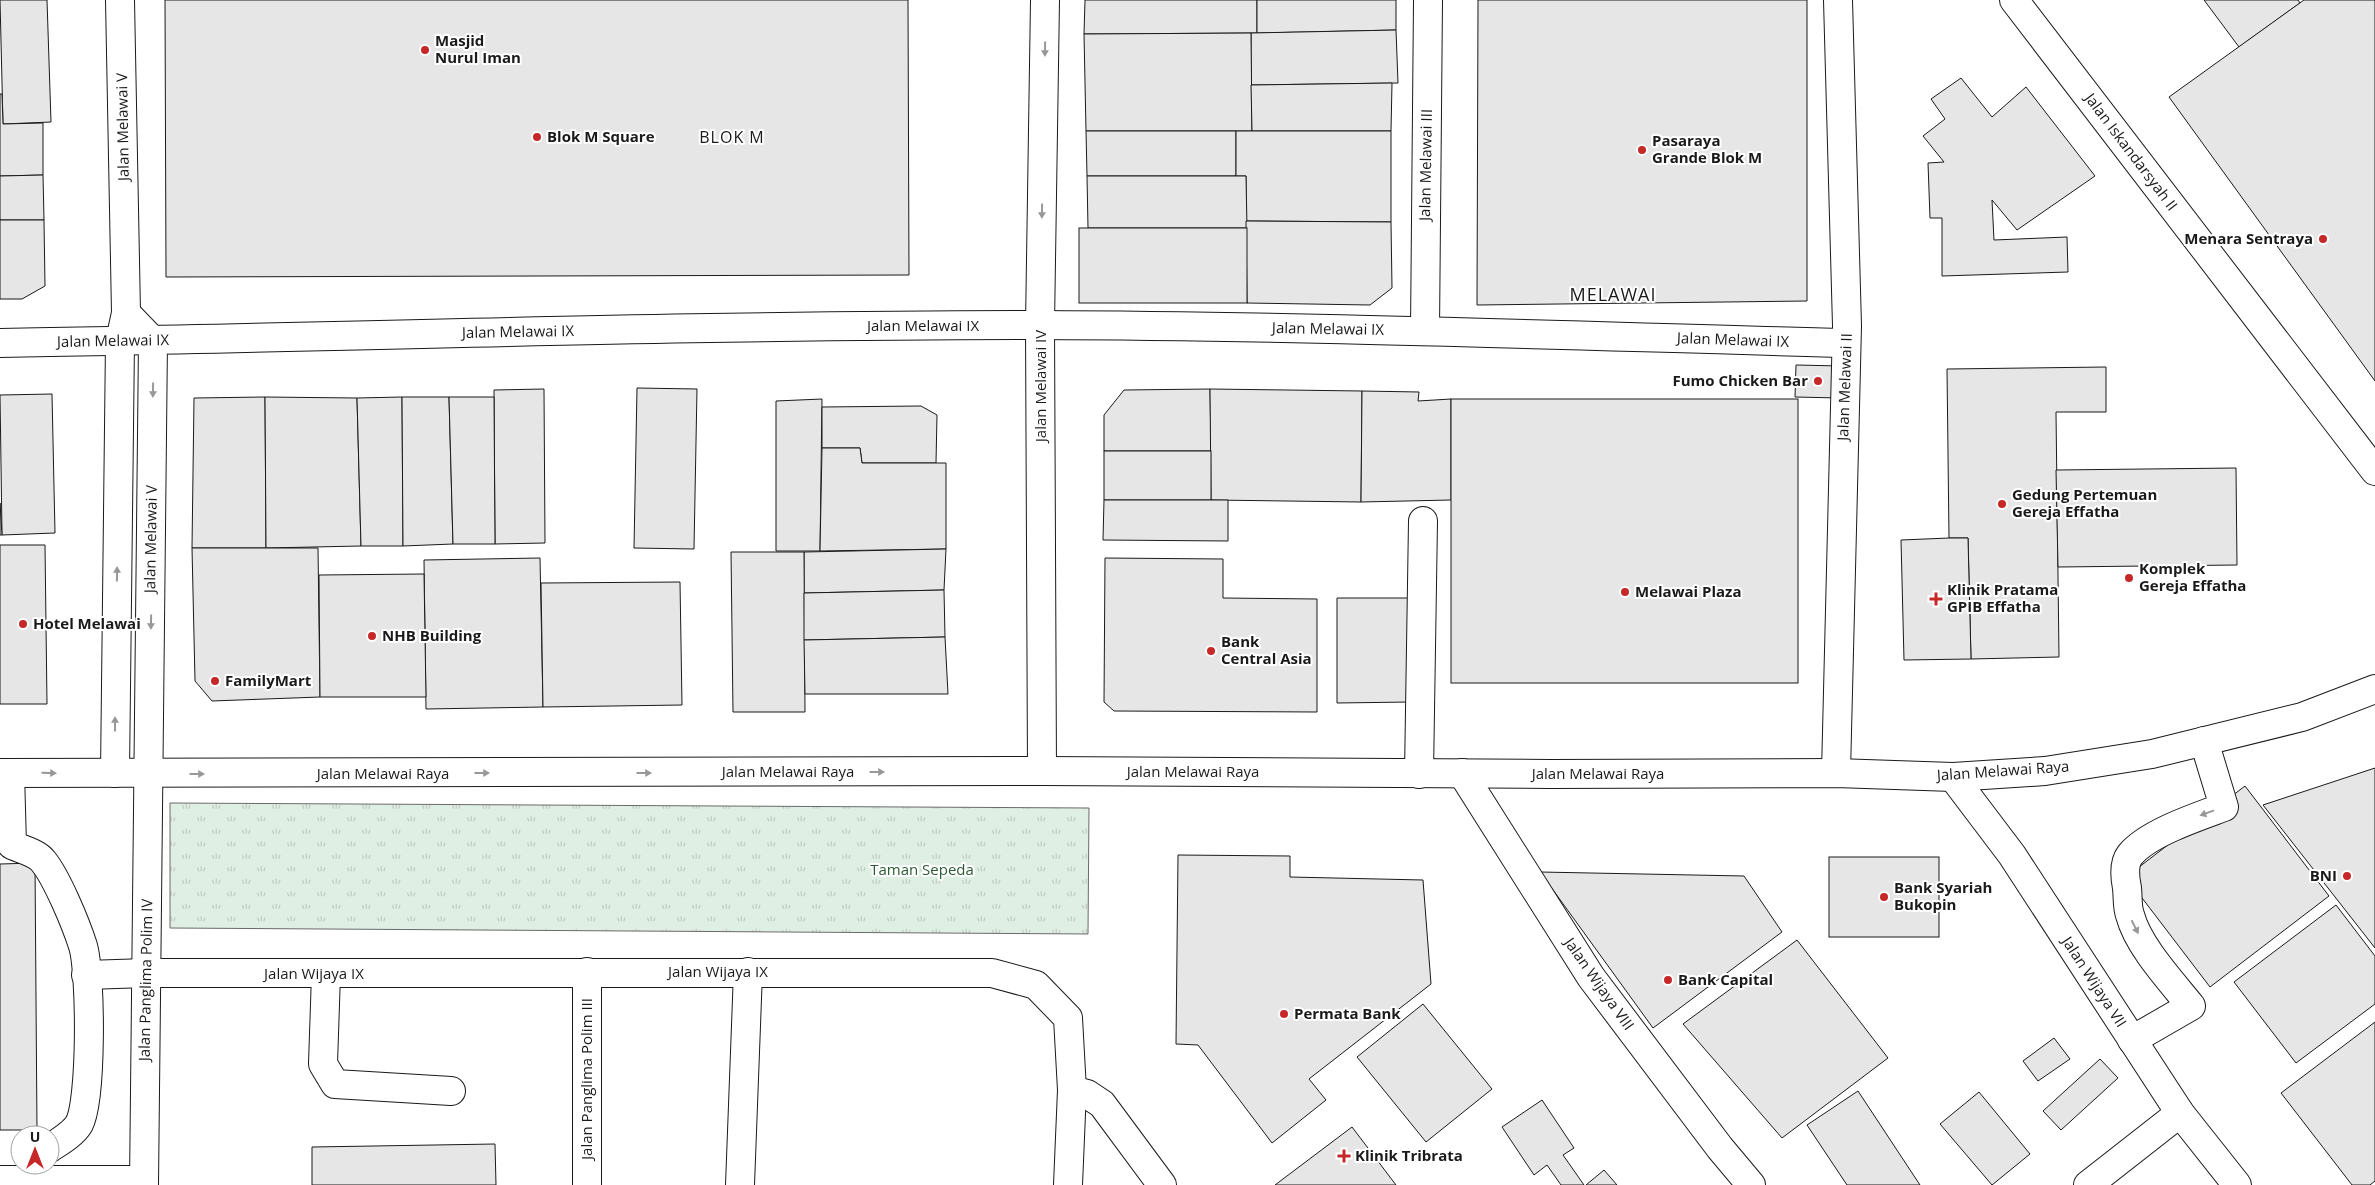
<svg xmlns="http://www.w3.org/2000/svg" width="2375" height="1185" viewBox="0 0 2375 1185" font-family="'Open Sans',sans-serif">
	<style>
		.park { fill: url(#park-tufts); stroke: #6a6a6a }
		.building { fill: #e6e6e6; stroke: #1a1a1a }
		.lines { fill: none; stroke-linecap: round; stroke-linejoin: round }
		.minor-casing { stroke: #1a1a1a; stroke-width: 30 }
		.major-casing { stroke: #1a1a1a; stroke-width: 30 }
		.minor { stroke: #fff; stroke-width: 28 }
		.major { stroke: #fff; stroke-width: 28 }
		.oneway { fill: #989898 }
		.poi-dot { fill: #c62828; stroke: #fff; stroke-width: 2 }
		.labels { text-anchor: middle; stroke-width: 4; stroke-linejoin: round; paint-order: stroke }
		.poi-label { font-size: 15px; font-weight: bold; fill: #1a1a1a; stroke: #fff; text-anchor: start }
		.street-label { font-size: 15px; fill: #1a1a1a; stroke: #fff }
		.park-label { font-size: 15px; fill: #2b5a34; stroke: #fff }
		.neighbourhood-label { font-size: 16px; letter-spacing: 1px; fill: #1a1a1a; stroke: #fff }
		.quarter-label { font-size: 18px; letter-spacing: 1px; fill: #1a1a1a; stroke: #fff }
	</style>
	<defs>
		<pattern id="park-tufts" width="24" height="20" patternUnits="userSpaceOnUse" patternTransform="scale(1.25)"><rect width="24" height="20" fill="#e0efe3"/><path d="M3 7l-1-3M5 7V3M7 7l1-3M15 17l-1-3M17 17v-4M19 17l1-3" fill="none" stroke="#c0ccc2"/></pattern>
	</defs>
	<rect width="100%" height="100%" fill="#fff"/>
	<polygon class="park" points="170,803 1089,808 1088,934 170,928"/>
	<g class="building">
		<polygon points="0,0 47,0 51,122 3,124"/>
		<polygon points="165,0 908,0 909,275 166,277"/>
		<polygon points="1085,0 1257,0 1257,33 1084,34"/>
		<polygon points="1257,0 1396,0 1396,30 1257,33"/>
		<polygon points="1478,0 1807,0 1807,301 1477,305"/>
		<polygon points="2204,0 2298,0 2300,3 2239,47"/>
		<polygon points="2304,0 2375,0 2375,381 2169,97"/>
		<polygon points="1396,30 1398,83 1251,85 1251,33"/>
		<polygon points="1251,33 1252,131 1086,131 1084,34"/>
		<polygon points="1961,78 1992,117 2026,87 2095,176 2017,230 1992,200 1994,240 2067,237 2068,272 1942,276 1942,218 1930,218 1928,163 1944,162 1923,136 1945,119 1931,99"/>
		<polygon points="1392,83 1391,131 1252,131 1251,85"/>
		<polygon points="0,94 2,94 3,124 43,123 43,175 0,176"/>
		<polygon points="1086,131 1236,131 1236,176 1087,176"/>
		<polygon points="1236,131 1391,131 1391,222 1246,221 1246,176 1236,176"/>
		<polygon points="43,175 44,220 0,220 0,176"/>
		<polygon points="1087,176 1246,176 1247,228 1088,228"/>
		<polygon points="0,220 44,220 45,286 22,299 0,299"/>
		<polygon points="1246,221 1391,222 1392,288 1370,305 1247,303"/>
		<rect x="1079" y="228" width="168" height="75"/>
		<polygon points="1796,365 1841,366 1840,398 1795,397"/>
		<polygon points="2106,367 2106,412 2056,412 2059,657 1971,659 1968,538 1949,538 1947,369"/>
		<polygon points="637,388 697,389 694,549 634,548"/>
		<polygon points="544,389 545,543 495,544 494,390"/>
		<polygon points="1210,389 1211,451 1104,451 1104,415 1124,390"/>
		<polygon points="1210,389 1362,391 1361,502 1211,500"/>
		<polygon points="1362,391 1419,392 1418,401 1451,399 1451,500 1361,502"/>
		<polygon points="52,394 55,533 2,535 0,395"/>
		<polygon points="265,397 266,548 192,548 194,398"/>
		<polygon points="265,397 357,398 361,546 266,548"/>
		<polygon points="402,397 403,546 361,546 357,398"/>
		<polygon points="402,397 449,397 453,544 403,546"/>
		<polygon points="449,397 494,397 495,544 453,544"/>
		<polygon points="822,399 820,551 776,551 776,401"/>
		<rect x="1451" y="399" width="347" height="284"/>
		<polygon points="921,406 937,415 936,463 862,463 860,448 822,448 822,407"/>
		<polygon points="822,448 860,448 862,463 946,463 946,549 820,551"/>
		<rect x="1104" y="451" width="107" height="49"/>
		<polygon points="2236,468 2237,565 2058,567 2056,470"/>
		<polygon points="1104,500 1228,500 1228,541 1103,540"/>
		<polygon points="0,503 2,535 0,535"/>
		<polygon points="1949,538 1968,538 1971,659 1904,660 1901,540"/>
		<polygon points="0,545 45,545 47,704 0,704"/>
		<polygon points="192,548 318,548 320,697 212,701 195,681"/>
		<polygon points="946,549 944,590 804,593 804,552"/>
		<polygon points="731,552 804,552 805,712 733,712"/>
		<polygon points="540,558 543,707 426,709 424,560"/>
		<polygon points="1105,558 1223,559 1223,598 1317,599 1317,712 1114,711 1104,702"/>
		<polygon points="424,574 426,697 320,697 319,575"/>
		<polygon points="680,582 682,705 543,707 541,583"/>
		<polygon points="944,590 945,637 804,640 804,593"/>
		<polygon points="1337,598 1409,598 1410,702 1337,703"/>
		<polygon points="945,637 948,694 805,694 804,640"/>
		<polygon points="2375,768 2375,948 2263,805"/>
		<polygon points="2245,786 2329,896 2210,987 2126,877"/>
		<polygon points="1178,855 1290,856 1290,877 1423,880 1431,984 1309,1079 1326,1100 1272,1143 1198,1045 1176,1044"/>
		<rect x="1829" y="857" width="110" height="80"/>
		<polygon points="35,863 37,1130 0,1130 0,864"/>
		<polygon points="1540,872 1744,876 1782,932 1653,1028"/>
		<polygon points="2336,905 2375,956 2375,1004 2296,1063 2234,982"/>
		<polygon points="1797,940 1888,1058 1782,1138 1683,1024"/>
		<polygon points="1423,1004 1492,1089 1426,1142 1357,1057"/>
		<polygon points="2375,1022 2375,1181 2370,1185 2352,1185 2281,1093"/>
		<polygon points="2054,1038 2070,1059 2038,1081 2023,1061"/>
		<polygon points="2100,1059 2118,1078 2061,1130 2043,1111"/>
		<polygon points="1858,1091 1920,1185 1847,1185 1807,1125"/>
		<polygon points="1979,1092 2030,1154 1992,1185 1940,1124"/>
		<polygon points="1542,1100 1574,1148 1563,1155 1584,1185 1561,1185 1547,1165 1534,1175 1502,1127"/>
		<polygon points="1352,1127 1396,1185 1275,1185"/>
		<polygon points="495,1144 496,1185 312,1185 312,1147"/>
		<polygon points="1604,1170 1617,1185 1586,1185"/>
	</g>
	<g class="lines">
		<defs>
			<g id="minor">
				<polyline points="2014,0 2375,471"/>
				<polyline points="126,313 153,341 144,1185"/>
				<polyline points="1425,330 1428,0"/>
				<path d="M 0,343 C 346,337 693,325 1039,325 C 1308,326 1577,336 1846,343"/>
				<polyline points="1042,771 1040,325 1045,0"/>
				<path d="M 10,773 L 12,845 C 21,849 37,853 43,861 C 57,878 76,924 83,946 C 91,973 92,1100 79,1124 C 73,1134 59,1142 50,1148"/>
				<polyline points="115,773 120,341 126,313 120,0"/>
				<polyline points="1462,773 1591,977 1720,1148 1751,1185"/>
				<polyline points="1836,773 1847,326 1838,0"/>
				<polyline points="1419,774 1423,521"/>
				<polyline points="1953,777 2012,855 2180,1113 2237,1185"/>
				<polyline points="587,972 587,1185"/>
				<polyline points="326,974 323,1064 335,1084 451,1091"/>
				<polyline points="86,975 147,973 992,973 1036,985 1068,1018 1072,1090 1068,1185"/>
				<path d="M 2132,1040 L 2191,1006 C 2171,981 2138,946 2130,915 C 2127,907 2128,897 2127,888 C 2125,878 2123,864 2130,855 C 2148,833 2197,817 2224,807 L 2204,741"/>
				<polyline points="1072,1090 1087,1094 1102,1104 1162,1185"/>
				<polyline points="0,1180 144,1180"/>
				<polyline points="740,1185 748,972"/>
				<polyline points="2088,1185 2180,1113"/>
			</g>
			<polyline id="major" points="0,773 1042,771 1550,774 1836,773 1953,777 2045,771 2152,754 2302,717 2375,689"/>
		</defs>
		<use href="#minor" class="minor-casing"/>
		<use href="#major" class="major-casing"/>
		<use href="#minor" class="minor"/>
		<use href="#major" class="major"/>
	</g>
	<defs><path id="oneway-solid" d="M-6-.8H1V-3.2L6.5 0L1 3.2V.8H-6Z" transform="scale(1.25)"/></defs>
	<g class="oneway">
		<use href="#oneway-solid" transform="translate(1045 49) rotate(91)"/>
		<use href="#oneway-solid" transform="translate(1042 211) rotate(91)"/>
		<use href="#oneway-solid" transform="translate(153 390) rotate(91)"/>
		<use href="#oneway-solid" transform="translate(117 574) rotate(-89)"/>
		<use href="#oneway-solid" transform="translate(151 622) rotate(91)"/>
		<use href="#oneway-solid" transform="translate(115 724) rotate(-90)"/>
		<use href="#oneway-solid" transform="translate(877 772)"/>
		<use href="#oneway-solid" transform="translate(49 773) rotate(1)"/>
		<use href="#oneway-solid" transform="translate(482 773)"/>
		<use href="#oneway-solid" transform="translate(644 773)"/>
		<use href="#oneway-solid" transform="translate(197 774)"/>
		<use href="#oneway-solid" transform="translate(2207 813) rotate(160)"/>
		<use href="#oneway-solid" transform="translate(2135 927) rotate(63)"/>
	</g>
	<g class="poi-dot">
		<circle cx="425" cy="50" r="5"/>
		<circle cx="537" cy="137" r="5"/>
		<circle cx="1642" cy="150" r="5"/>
		<circle cx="2323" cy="239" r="5"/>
		<circle cx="1818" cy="381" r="5"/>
		<circle cx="2002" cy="504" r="5"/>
		<circle cx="2129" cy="578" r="5"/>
		<circle cx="1625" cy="592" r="5"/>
		<path d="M1933.5 591.5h5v5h5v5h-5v5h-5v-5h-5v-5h5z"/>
		<circle cx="23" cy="624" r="5"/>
		<circle cx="372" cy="636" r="5"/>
		<circle cx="1211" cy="651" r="5"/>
		<circle cx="215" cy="681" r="5"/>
		<circle cx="2347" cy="876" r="5"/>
		<circle cx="1884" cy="897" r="5"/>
		<circle cx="1668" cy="980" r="5"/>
		<circle cx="1284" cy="1014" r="5"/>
		<path d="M1341.5 1148.5h5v5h5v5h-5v5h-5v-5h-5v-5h5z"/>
	</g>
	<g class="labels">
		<g class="poi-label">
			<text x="435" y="46">Masjid<tspan x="435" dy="17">Nurul Iman</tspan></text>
			<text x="547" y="142">Blok M Square</text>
			<text x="1652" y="146">Pasaraya<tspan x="1652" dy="17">Grande Blok M</tspan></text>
			<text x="2313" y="244" text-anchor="end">Menara Sentraya</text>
			<text x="1808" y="386" text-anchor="end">Fumo Chicken Bar</text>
			<text x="2012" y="500">Gedung Pertemuan<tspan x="2012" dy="17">Gereja Effatha</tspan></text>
			<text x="2139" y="574">Komplek<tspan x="2139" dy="17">Gereja Effatha</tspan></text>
			<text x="1947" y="595">Klinik Pratama<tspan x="1947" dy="17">GPIB Effatha</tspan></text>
			<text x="1635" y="597">Melawai Plaza</text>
			<text x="33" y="629">Hotel Melawai</text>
			<text x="382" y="641">NHB Building</text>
			<text x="1221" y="647">Bank<tspan x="1221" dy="17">Central Asia</tspan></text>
			<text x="225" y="686">FamilyMart</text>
			<text x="2337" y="881" text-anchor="end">BNI</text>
			<text x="1894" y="893">Bank Syariah<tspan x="1894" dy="17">Bukopin</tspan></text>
			<text x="1678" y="985">Bank Capital</text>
			<text x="1294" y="1019">Permata Bank</text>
			<text x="1355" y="1161">Klinik Tribrata</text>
		</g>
		<g class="street-label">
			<text transform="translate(123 127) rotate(-91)" y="5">Jalan Melawai V</text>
			<text transform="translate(2131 152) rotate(53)" y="5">Jalan Iskandarsyah II</text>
			<text transform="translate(1426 165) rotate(-89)" y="5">Jalan Melawai III</text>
			<text x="923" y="331">Jalan Melawai IX</text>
			<text transform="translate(1328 329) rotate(1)" y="5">Jalan Melawai IX</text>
			<text transform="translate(518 332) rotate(-1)" y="5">Jalan Melawai IX</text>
			<text transform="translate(1733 340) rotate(2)" y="5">Jalan Melawai IX</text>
			<text transform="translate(113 341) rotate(-1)" y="5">Jalan Melawai IX</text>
			<text transform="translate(1041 386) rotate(-90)" y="5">Jalan Melawai IV</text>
			<text transform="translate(1845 387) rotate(-88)" y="5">Jalan Melawai II</text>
			<text transform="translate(151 539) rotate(-89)" y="5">Jalan Melawai V</text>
			<text transform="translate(2003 771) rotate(-4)" y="5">Jalan Melawai Raya</text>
			<text x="788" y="777">Jalan Melawai Raya</text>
			<text x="1193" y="777">Jalan Melawai Raya</text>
			<text x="383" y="779">Jalan Melawai Raya</text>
			<text x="1598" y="779">Jalan Melawai Raya</text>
			<text x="718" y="977">Jalan Wijaya IX</text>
			<text x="314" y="979">Jalan Wijaya IX</text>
			<text transform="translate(146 980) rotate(-89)" y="5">Jalan Panglima Polim IV</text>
			<text transform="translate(2094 982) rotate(57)" y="5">Jalan Wijaya VII</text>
			<text transform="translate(1599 984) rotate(55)" y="5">Jalan Wijaya VIII</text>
			<text transform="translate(587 1079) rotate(-90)" y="5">Jalan Panglima Polim III</text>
		</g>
		<g class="park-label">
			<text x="922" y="875">Taman Sepeda</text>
		</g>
		<g class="neighbourhood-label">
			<text x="732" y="143">BLOK M</text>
		</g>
		<g class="quarter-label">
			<text x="1613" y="301">MELAWAI</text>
		</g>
	</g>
	<g transform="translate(35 1150)"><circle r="24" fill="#ffffff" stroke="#a3a3a3"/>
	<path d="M0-4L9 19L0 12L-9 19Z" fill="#c62828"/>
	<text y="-8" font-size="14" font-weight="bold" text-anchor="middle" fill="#1a1a1a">U</text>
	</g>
</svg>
